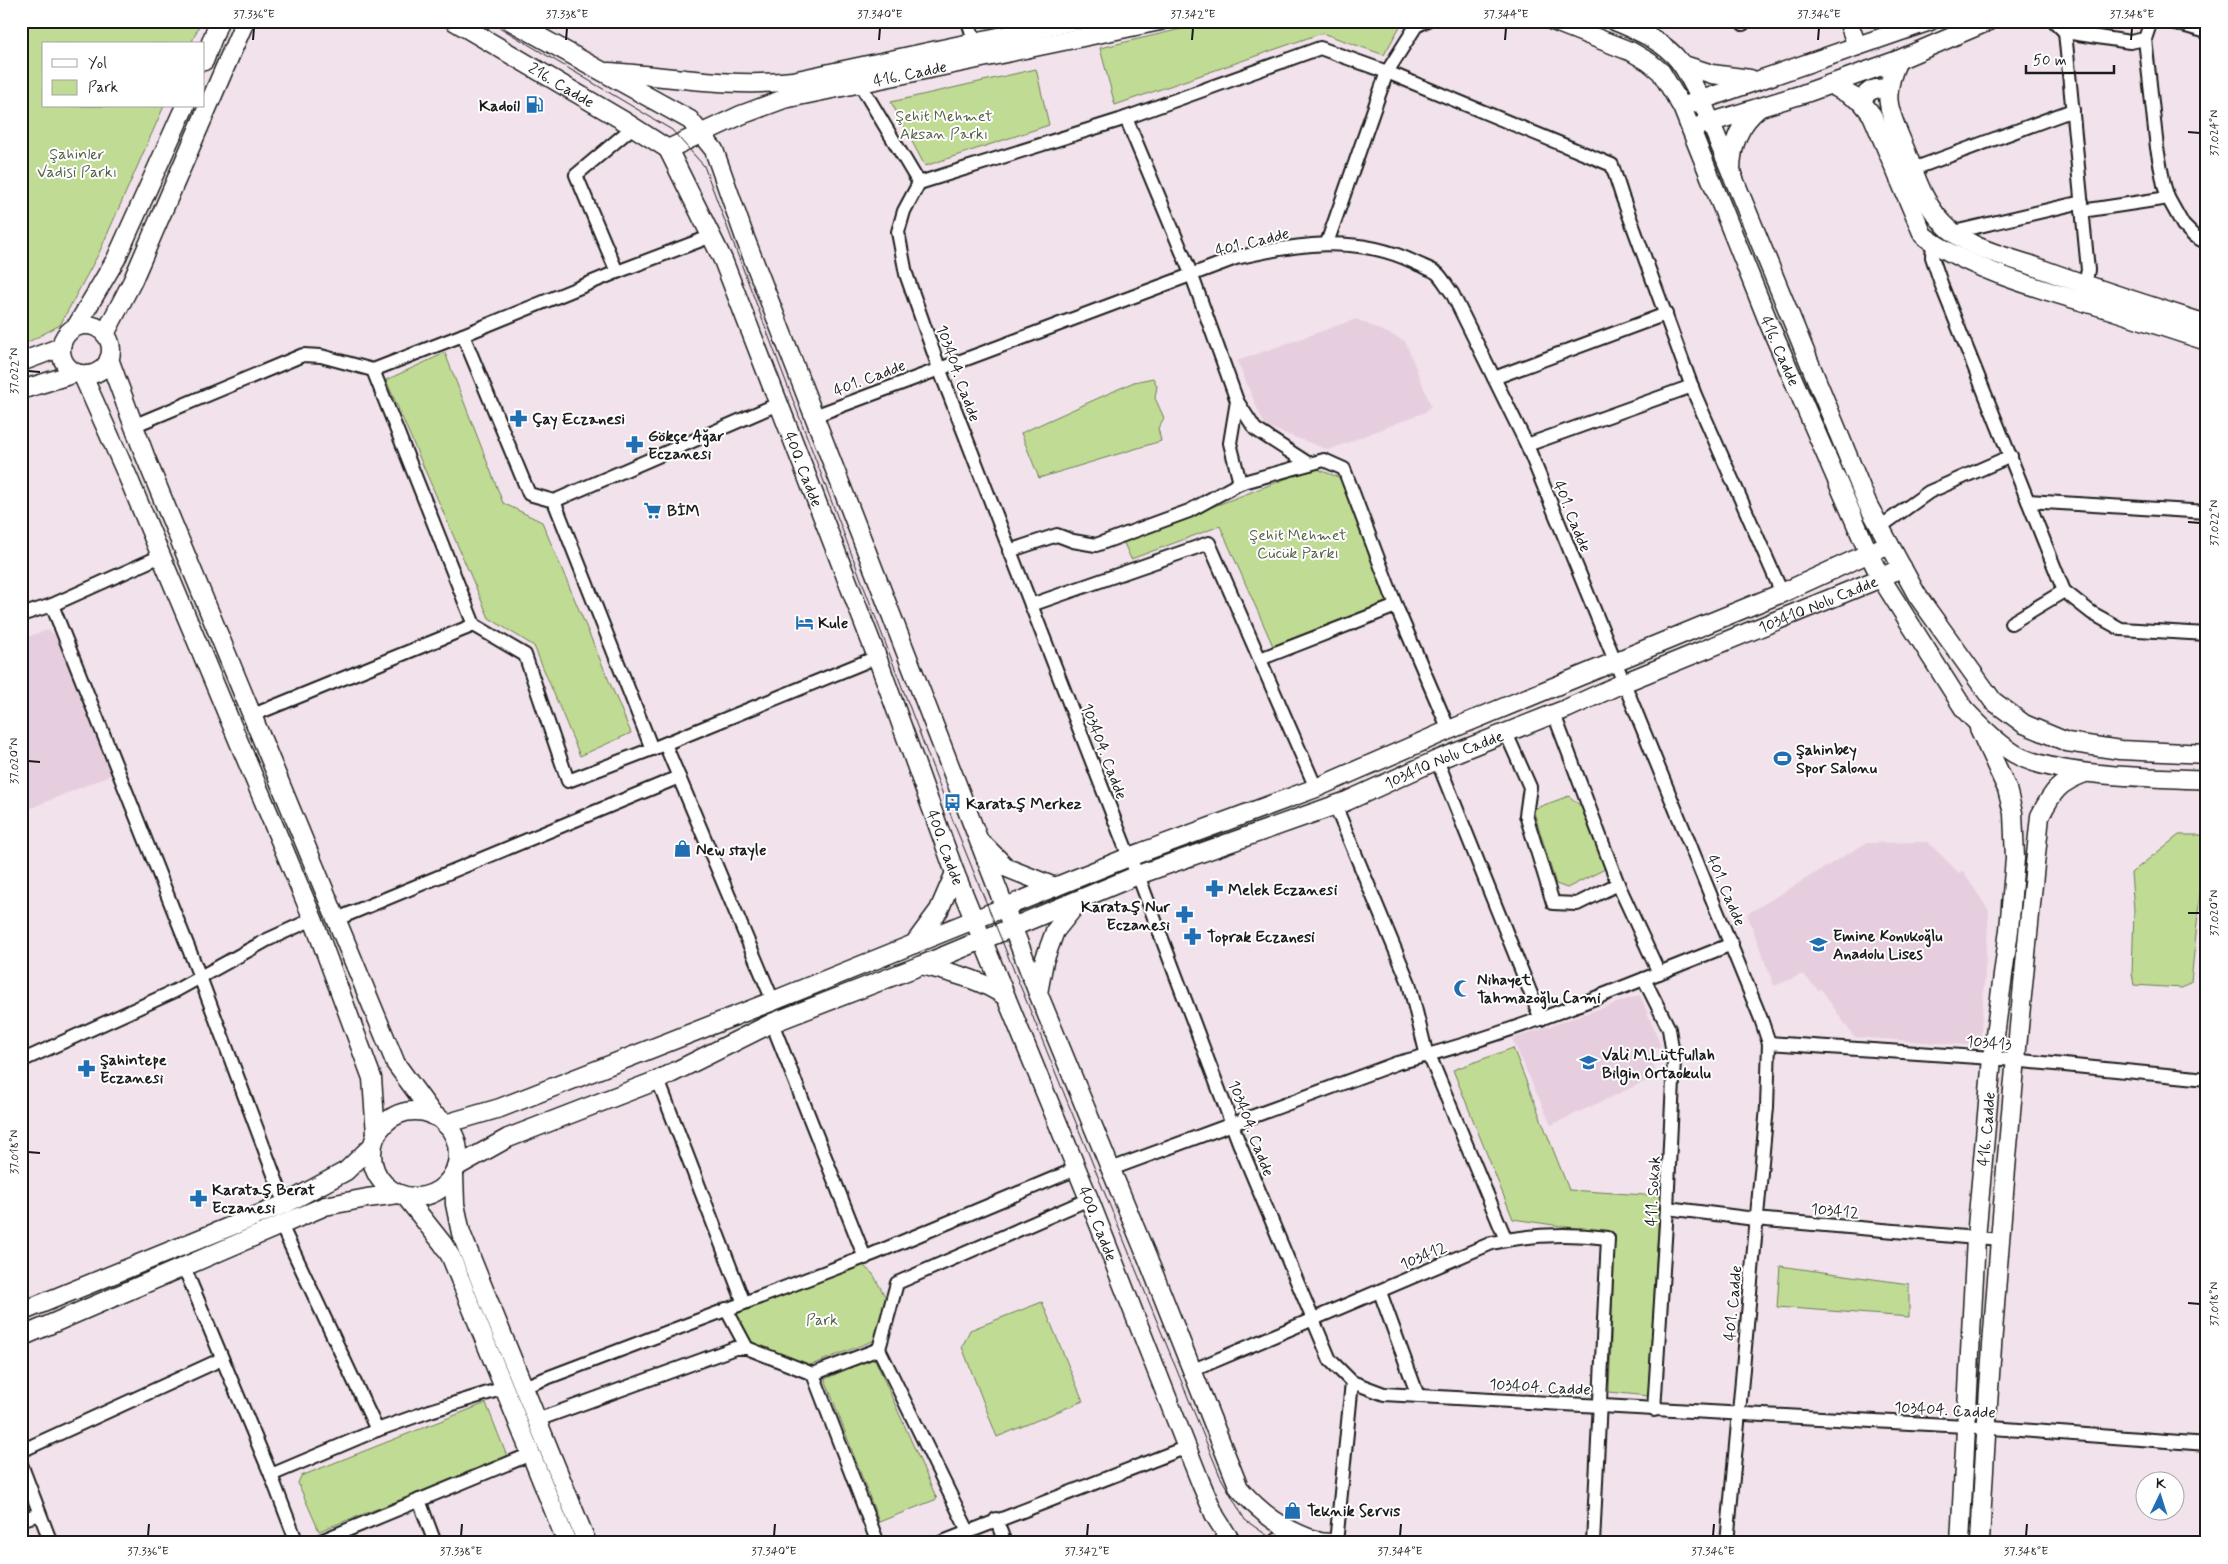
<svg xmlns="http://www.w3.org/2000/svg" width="2228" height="1564" viewBox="0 0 2228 1564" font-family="Mynerve,sans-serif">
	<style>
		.built { fill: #e7cede }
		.green { fill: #c0db93; stroke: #6e7c58 }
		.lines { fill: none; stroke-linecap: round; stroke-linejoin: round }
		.street-casing { stroke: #1c1c1c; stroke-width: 16 }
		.secondary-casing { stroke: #1c1c1c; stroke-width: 21 }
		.street { stroke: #fff; stroke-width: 12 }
		.secondary { stroke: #fff; stroke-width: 18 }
		.tram { stroke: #1c1c1c; stroke-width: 1 }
		.ticks { fill: none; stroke: #1c1c1c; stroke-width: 2 }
		.labels { text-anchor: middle; stroke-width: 4; stroke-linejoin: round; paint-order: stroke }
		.street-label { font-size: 16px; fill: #1c1c1c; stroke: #fff }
		.poi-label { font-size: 16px; font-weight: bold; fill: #1c1c1c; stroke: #fff; text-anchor: start }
		.park-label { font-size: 16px; fill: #555f46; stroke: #fff }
		.neatline { fill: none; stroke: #1c1c1c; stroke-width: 2 }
		.ticks-label { font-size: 12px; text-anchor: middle; fill: #1c1c1c }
	</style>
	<rect width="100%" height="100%" fill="#f1e2ec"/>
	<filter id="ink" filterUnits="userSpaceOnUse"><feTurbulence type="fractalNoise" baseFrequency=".02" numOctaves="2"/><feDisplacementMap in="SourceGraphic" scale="10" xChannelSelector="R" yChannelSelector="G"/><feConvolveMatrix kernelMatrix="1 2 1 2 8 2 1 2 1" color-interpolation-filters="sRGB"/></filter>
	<g filter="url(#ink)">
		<g class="built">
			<polygon points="1356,319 1405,341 1431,406 1425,412 1329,450 1265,426 1237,361"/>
			<polygon points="48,630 57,636 111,775 21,812 21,639"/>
			<polygon points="1928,842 1959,873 1963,871 1989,911 1980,1046 1854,1037 1821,989 1818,990 1803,974 1774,986 1747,914 1866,843"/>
			<polygon points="1640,995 1661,1046 1649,1051 1657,1076 1551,1125 1512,1039"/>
		</g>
		<g class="green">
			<polygon points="21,21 201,21 191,44 44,44 44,106 164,106 99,253 60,325 21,346"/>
			<polygon points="1215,21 1403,21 1384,55 1322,33 1115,105 1100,48"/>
			<polygon points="1036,69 1049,125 925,166 891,102"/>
			<polygon points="445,353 503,503 542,522 631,733 580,756 534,646 489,618 386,380"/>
			<polygon points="1153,378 1157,386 1155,398 1164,418 1158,428 1161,441 1039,478 1021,433 1134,382"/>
			<polygon points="1314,468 1341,478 1389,601 1273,646 1220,526 1131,559 1123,541"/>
			<polygon points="1569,796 1582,807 1607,862 1605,869 1567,888 1556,884 1533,809"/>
			<polygon points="2179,835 2206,835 2191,982 2182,988 2134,985 2132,973 2134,910 2131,873"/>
			<polygon points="1513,1048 1569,1190 1660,1196 1648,1396 1609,1392 1615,1234 1513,1219 1453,1070"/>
			<polygon points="859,1262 873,1274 886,1298 875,1340 811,1365 752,1344 735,1311"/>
			<polygon points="1780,1266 1909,1284 1909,1317 1777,1307"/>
			<polygon points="1042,1302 1083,1401 997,1437 962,1347 970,1330"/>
			<polygon points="874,1357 937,1499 879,1522 825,1379"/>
			<polygon points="486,1403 508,1459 319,1531 298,1483 301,1476"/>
		</g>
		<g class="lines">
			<defs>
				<g id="street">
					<polyline points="968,21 975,43"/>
					<polyline points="1742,21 1743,24"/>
					<polyline points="2054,21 2065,32 2130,42 2145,39"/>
					<polyline points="2151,21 2145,39 2157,148 2164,185 2168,198 2183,225 2194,236 2207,243"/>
					<polyline points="2168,21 2207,32"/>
					<polyline points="2065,32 2088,270 2085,285"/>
					<polyline points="536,36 544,21"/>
					<polyline points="860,84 919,183 904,211 898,232 906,274 939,368 1129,857 1138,875 1239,1143 1330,1360 1352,1382 1384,1394 1965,1426 2207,1444"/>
					<polyline points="1913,169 2073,110"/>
					<polyline points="919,183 1120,120 1320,48 1387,72 1612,165 1622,196 1695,395 1782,593"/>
					<polyline points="2082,211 2168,198"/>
					<polyline points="1954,232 2082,202"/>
					<polyline points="1327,243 1387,72 1416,26 1426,21"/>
					<polyline points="1933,243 1932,257 1943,289 2064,591 2092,613 2121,629 2207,634"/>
					<polyline points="617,272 576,175 633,127"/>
					<polyline points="463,335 529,494 554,501"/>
					<polyline points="373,370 474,625 525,655 568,781 652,749 877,657"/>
					<polyline points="1494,378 1666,314"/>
					<polyline points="1237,401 1255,429 1309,464"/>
					<path d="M 814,416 L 1236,258 C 1295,244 1356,234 1414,262 C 1421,266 1432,269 1438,274 C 1443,279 1447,287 1452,293 L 1527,445 L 1761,1019 L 1769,1043 L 1767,1107 L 1727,1543"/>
					<polyline points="133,426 303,355 321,356 373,370 463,335 617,272 712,236"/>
					<polyline points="1527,445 1692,386"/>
					<polyline points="1240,483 1324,460 1344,469 1396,606 1449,730"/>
					<polyline points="2028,501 2207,512"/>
					<polyline points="1880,527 1929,492 2011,456"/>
					<polyline points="1009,551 1057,535 1073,541 1096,545 1189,511 1240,483 1230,443 1237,401 1192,276 1126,118"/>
					<polyline points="52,605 200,977 285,1204"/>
					<polyline points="1031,605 1209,543 1316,788"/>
					<polyline points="21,615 52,605 161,556"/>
					<polyline points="2011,623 2064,591"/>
					<polyline points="1260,659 1396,606"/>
					<polyline points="1554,714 1618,884"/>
					<polyline points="253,715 474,625"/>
					<polyline points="1506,733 1530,787 1526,815 1553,903 1577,904 1618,884 1659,973"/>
					<polyline points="665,744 773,1001"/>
					<polyline points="652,749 554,501 778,404"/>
					<polyline points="1437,760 1541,1019"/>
					<polyline points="1335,805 1409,983 1427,1056 1432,1062 1506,1240"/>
					<polyline points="337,919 679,777"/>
					<polyline points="1644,979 1669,1029 1674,1060 1667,1208 1654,1410"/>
					<polyline points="772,1023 865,1258"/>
					<polyline points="1769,1043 1992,1058 2207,1079"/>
					<polyline points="21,1061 175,991 267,940 313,919"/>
					<polyline points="658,1080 744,1303"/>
					<path d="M 1111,1169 L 1397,1063 C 1512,1035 1622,987 1732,944"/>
					<polyline points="1667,1208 1755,1219 2000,1240"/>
					<polyline points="281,1225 377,1430"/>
					<polyline points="184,1267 271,1475 377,1430 430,1411 504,1388"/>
					<polyline points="1380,1292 1418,1396"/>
					<polyline points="726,1309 747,1348"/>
					<path d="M 1191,1371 L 1492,1243 C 1531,1234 1569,1233 1608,1238 L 1593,1543"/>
					<polyline points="813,1374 876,1538 874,1543"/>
					<polyline points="523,1387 873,1254 1076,1169"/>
					<polyline points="537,1420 735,1348 747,1348 813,1374 879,1349"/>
					<polyline points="21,1451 222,1359"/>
					<polyline points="21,1464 51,1543"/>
					<polyline points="271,1475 297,1543"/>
					<polyline points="419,1500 435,1543"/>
					<polyline points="996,1519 1005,1543"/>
					<polyline points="21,1520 39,1514"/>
					<polyline points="968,1531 879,1349 897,1283 1089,1199"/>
					<polyline points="316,1543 531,1454"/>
					<polyline points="940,1543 1187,1447"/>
					<polyline points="1336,1543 1352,1382"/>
				</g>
				<g id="secondary">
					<path id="s1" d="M 454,21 L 624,121 L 668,149"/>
					<path d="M 511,21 L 690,120 L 714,150 L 745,238 L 1038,993 L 1147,1257 L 1239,1488 C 1261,1514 1284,1530 1317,1541"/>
					<path id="s2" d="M 1553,21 L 1632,52 L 1649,62 L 1661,72 L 1682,107 L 1770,326 L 1869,554 L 1881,578 L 1964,709 C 1979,725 1997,743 2015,754 C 2057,778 2157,777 2207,780"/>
					<path d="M 1615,21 C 1638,31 1664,41 1680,62 C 1688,73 1694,87 1701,99 L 1868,505 L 1917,595 L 1993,701 L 2024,724 L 2067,742 L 2120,750 L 2207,754"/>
					<polyline points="1848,21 1857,46"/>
					<path d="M 1898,60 C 1880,99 1890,112 1905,149 C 1916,176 1922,201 1943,223 C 1965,247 2001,255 2031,265 C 2089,287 2147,305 2207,324"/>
					<polyline points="204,61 219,21"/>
					<polyline points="1681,64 1712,74 1750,79"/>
					<path d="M 608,72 C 670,76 730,88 793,81 L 1073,21"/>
					<path d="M 1830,84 L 1861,101 L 1872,115 L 1923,235 C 1965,268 2046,291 2098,306 C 2135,317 2171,330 2207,341"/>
					<path d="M 1861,101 C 1868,90 1874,87 1887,89"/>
					<polyline points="1690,104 1930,21"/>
					<polyline points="1699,126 1803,94 1898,60 1989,21"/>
					<path id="s3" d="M 668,149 L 723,260 L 877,657 L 955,873 L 1089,1199 L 1200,1481 L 1215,1516 L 1232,1543"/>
					<path id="s4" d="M 668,149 L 741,115 L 784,99 L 1160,21"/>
					<path d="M 1731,171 C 1731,146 1739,124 1759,108"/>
					<circle cx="86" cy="350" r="25"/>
					<polyline points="76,327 116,259 185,106"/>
					<polyline points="105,334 132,282 245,21"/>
					<polyline points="109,359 145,456 396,1064 434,1116"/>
					<polyline points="21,362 61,347"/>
					<polyline points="82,374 128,477 313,919 372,1078 376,1134"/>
					<polyline points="21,390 76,373"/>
					<polyline points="984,845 1007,868 1055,887"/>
					<polyline points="914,944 939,910 955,873"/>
					<path d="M 922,965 C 951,973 981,979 1006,997"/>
					<polyline points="1038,993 1044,961 1055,931 1080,900"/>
					<circle cx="415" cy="1154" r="43"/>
					<polyline points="445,1124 500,1108 773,1001 1129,857 1316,788 1449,730 1782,593 1889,544"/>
					<path id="s5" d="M 456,1167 L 508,1138 L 658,1080 L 772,1023 L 922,965 L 1138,875 L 1347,801 L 1437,760 L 1566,709 L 1623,683 L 1881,578 L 1902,567"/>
					<polyline points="454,1174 455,1204 461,1233 587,1543"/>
					<polyline points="405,1196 443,1244 451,1257 567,1543"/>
					<polyline points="21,1312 285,1204 346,1171 371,1147"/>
					<polyline points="21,1337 325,1206 367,1198 399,1194"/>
					<polyline points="1277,1543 1290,1541 1333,1543"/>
					<path id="s6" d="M 1960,1543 L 1976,1238 L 1992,1058 L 2009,930 L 2015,858 L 2013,813 L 2007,789 L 1979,728"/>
					<path d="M 1980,1543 C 1992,1300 2015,1058 2040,816 C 2053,791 2058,783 2085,773"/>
				</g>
			</defs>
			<use href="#street" class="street-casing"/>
			<use href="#secondary" class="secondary-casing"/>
			<use href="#street" class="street"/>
			<use href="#secondary" class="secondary"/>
			<polyline class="tram" points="489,21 672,130 704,166 953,821 1220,1476 1245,1520 1278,1543"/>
		</g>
	</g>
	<path class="ticks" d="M 253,40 L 254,28M 566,40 L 567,28M 879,40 L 880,28M 1192,40 L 1193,28M 1505,40 L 1506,28M 1818,40 L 1819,28M 2131,40 L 2132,28M 2188,132 L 2200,133M 28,371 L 40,372M 2188,522 L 2200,523M 28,761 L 40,762M 2188,913 L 2200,913M 28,1152 L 40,1153M 2188,1303 L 2200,1304M 148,1536 L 149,1524M 461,1536 L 462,1524M 774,1536 L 775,1524M 1087,1536 L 1088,1524M 1400,1536 L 1401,1524M 1713,1536 L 1714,1524M 2026,1536 L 2027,1524"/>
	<defs>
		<symbol id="fuel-bare" viewBox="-9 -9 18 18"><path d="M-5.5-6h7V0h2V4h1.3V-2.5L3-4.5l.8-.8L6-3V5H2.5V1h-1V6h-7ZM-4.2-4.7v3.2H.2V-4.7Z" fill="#1f6fb2" stroke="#fff" stroke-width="2.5" paint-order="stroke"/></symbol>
		<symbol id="pharmacy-bare" viewBox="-9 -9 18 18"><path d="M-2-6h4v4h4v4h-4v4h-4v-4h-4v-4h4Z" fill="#1f6fb2" stroke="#fff" stroke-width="2.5" paint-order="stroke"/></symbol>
		<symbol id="supermarket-bare" viewBox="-9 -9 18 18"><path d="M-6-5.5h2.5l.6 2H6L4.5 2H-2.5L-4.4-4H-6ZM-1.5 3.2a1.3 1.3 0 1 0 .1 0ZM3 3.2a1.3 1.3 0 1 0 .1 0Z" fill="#1f6fb2" stroke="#fff" stroke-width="2.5" paint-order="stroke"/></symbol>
		<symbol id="hotel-bare" viewBox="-9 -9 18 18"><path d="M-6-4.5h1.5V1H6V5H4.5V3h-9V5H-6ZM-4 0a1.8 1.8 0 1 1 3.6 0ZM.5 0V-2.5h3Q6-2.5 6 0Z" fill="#1f6fb2" stroke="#fff" stroke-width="2.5" paint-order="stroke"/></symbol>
		<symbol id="stadium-bare" viewBox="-9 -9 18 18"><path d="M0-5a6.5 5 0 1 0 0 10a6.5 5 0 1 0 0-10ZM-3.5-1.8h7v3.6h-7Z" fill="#1f6fb2" stroke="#fff" stroke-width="2.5" paint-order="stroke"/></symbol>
		<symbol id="bus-bare" viewBox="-9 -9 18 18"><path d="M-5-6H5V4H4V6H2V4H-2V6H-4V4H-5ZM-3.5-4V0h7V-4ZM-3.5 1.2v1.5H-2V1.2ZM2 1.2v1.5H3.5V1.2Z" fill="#1f6fb2" stroke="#fff" stroke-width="2.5" paint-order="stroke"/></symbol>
		<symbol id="shop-bare" viewBox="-9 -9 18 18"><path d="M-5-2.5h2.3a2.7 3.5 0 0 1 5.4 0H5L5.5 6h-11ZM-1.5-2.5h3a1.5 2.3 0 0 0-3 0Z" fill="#1f6fb2" stroke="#fff" stroke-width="2.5" paint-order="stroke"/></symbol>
		<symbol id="school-bare" viewBox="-9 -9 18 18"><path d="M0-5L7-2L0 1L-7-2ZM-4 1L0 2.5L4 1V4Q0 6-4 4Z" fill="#1f6fb2" stroke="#fff" stroke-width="2.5" paint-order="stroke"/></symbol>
		<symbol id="mosque-bare" viewBox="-9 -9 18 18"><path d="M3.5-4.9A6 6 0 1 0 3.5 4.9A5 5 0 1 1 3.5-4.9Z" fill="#1f6fb2" stroke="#fff" stroke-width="2.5" paint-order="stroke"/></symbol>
	</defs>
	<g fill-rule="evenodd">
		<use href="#fuel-bare" x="522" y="92" width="25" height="25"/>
		<use href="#pharmacy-bare" x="506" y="406" width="25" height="25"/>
		<use href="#pharmacy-bare" x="622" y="432" width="25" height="25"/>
		<use href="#supermarket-bare" x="640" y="498" width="25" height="25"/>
		<use href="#hotel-bare" x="792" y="610" width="25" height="25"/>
		<use href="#stadium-bare" x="1770" y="746" width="25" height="25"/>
		<use href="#bus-bare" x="940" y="790" width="25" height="25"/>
		<use href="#shop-bare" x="670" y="836" width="25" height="25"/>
		<use href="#pharmacy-bare" x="1202" y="876" width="25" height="25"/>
		<use href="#pharmacy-bare" x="1172" y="902" width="25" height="25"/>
		<use href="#pharmacy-bare" x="1180" y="924" width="25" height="25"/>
		<use href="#school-bare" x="1806" y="932" width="25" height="25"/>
		<use href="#mosque-bare" x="1450" y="976" width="25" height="25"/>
		<use href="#school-bare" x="1576" y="1050" width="25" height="25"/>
		<use href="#pharmacy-bare" x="74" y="1056" width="25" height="25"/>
		<use href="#pharmacy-bare" x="186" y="1186" width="25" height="25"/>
		<use href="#shop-bare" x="1280" y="1498" width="25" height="25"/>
	</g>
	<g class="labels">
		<g class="street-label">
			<text dy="6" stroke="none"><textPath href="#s4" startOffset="255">416. Cadde</textPath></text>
			<text dy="6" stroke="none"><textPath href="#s1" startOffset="125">216. Cadde</textPath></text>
			<text transform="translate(1252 241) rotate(-14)" y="6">401. Cadde</text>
			<text dy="6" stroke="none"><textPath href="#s2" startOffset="424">416. Cadde</textPath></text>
			<text transform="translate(959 373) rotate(70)" y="6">103404. Cadde</text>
			<text transform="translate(869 377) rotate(-21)" y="6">401. Cadde</text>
			<text dy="6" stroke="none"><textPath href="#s3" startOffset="348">400. Cadde</textPath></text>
			<text transform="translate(1573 516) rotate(68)" y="6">401. Cadde</text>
			<text dy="6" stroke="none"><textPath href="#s5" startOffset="1475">103410 Nolu Cadde</textPath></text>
			<text transform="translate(1105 751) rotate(69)" y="6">103404. Cadde</text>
			<text dy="6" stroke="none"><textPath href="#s5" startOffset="1070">103410 Nolu Cadde</textPath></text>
			<text dy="6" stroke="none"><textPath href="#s3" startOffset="752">400. Cadde</textPath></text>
			<text transform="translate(1727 890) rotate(67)" y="6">401. Cadde</text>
			<text transform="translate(1989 1042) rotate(5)" y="6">103413</text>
			<text transform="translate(1252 1128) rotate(69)" y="6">103404. Cadde</text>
			<text dy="6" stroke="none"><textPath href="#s6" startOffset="415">416. Cadde</textPath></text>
			<text transform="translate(1652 1191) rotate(-87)" y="6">411. Sokak</text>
			<text transform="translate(1835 1210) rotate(5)" y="6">103412</text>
			<text dy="6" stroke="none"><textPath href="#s3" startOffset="1158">400. Cadde</textPath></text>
			<text transform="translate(1423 1255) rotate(-23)" y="6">103412</text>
			<text transform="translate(1732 1303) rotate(-85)" y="6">401. Cadde</text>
			<text transform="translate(1540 1386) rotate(3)" y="6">103404. Cadde</text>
			<text transform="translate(1945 1409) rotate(3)" y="6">103404. Cadde</text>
		</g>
		<g class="poi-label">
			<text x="520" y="111" text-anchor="end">Kadoil</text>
			<text x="532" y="424">Çay Eczanesi</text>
			<text x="648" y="441">Gökçe Ağar<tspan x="648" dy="18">Eczanesi</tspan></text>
			<text x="667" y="516">BİM</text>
			<text x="818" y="628">Kule</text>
			<text x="1796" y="755">Şahinbey<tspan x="1796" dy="18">Spor Salonu</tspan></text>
			<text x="966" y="809">Karataş Merkez</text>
			<text x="696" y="855">New stayle</text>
			<text x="1228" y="895">Melek Eczanesi</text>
			<text x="1170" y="912" text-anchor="end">Karataş Nur<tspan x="1170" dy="18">Eczanesi</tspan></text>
			<text x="1833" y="941">Emine Konukoğlu<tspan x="1833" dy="18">Anadolu Lises</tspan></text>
			<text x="1207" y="942">Toprak Eczanesi</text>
			<text x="1477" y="985">Nihayet<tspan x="1477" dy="18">Tahmazoğlu Cami</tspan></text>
			<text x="1602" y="1060">Vali M.Lütfullah<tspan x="1602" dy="18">Bilgin Ortaokulu</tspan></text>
			<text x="100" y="1065">Şahintepe<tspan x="100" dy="18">Eczanesi</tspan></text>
			<text x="212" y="1195">Karataş Berat<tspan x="212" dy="18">Eczanesi</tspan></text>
			<text x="1307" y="1516">Teknik Servis</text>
		</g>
		<g class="park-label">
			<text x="944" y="121">Şehit Mehmet<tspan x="944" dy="18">Aksan Parkı</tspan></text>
			<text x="77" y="159">Şahinler<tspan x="77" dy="18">Vadisi Parkı</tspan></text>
			<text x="1298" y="540">Şehit Mehmet<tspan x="1298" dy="18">Cücük Parkı</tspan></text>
			<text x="822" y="1325">Park</text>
		</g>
	</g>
	<rect width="2228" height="1564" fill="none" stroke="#fff" stroke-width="55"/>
	<rect x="42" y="42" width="162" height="65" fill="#ffffff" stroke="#a4a4a4"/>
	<rect x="52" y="59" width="25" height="8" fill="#ffffff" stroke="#a4a4a4"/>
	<text x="88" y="68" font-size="15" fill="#1c1c1c">Yol</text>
	<rect x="52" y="80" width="25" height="15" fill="#c0db93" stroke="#a4a4a4"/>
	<text x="88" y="92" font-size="15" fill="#1c1c1c">Park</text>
	<g transform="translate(2160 1496) rotate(4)"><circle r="24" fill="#ffffff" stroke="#a4a4a4"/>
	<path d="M0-4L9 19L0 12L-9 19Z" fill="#1f6fb2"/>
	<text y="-8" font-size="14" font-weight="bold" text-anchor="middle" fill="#1c1c1c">K</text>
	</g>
	<path d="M2026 65v8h88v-8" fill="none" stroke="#1c1c1c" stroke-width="2.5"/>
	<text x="2033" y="65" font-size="15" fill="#1c1c1c" stroke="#ffffff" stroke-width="4" paint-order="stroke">50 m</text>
	<rect x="28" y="28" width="2172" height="1508" class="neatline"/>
	<g class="ticks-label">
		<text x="254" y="18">37.336°E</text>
		<text x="567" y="18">37.338°E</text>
		<text x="880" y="18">37.340°E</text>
		<text x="1193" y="18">37.342°E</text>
		<text x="1506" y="18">37.344°E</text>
		<text x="1819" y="18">37.346°E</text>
		<text x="2132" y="18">37.348°E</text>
		<text transform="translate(2214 133) rotate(-90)" y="4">37.024°N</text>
		<text transform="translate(14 371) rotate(-90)" y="4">37.022°N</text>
		<text transform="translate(2214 523) rotate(-90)" y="4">37.022°N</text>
		<text transform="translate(14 761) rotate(-90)" y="4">37.020°N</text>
		<text transform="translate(2214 913) rotate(-90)" y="4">37.020°N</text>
		<text transform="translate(14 1152) rotate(-90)" y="4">37.018°N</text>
		<text transform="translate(2214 1304) rotate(-90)" y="4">37.018°N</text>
		<text x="148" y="1555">37.336°E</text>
		<text x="461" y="1555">37.338°E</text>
		<text x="774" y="1555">37.340°E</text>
		<text x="1087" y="1555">37.342°E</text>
		<text x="1400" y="1555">37.344°E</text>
		<text x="1713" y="1555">37.346°E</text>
		<text x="2026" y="1555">37.348°E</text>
	</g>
</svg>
